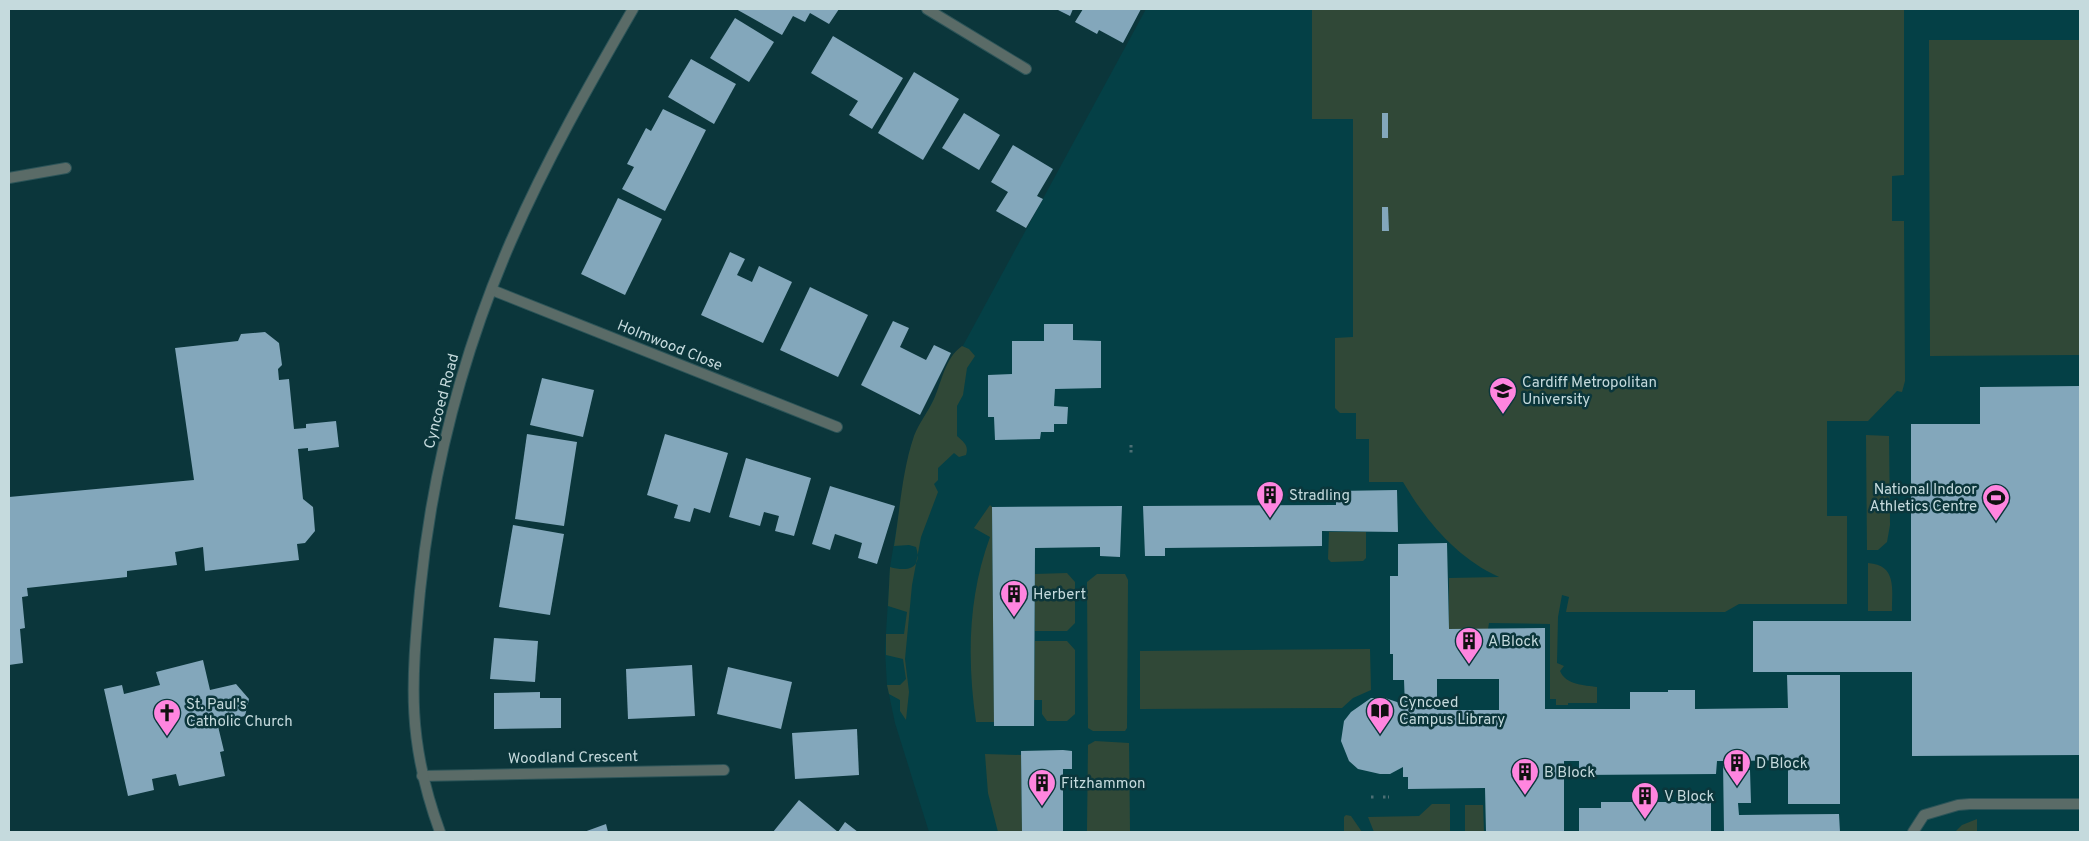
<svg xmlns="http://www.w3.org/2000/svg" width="2089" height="841" viewBox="0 0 2089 841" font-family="Overpass,sans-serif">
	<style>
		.built { fill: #044046 }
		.green { fill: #304837 }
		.building { fill: #83a7bb; fill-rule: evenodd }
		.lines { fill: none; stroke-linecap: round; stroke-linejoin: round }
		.service-casing { stroke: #2c5458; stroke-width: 12 }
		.minor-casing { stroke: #2c5458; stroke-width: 12 }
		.tertiary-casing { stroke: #2c5458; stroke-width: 12 }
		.path { stroke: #4c6f74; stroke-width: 3; stroke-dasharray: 2.5 2.5; stroke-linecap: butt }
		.service { stroke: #5a6b67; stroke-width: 10 }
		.minor { stroke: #5a6b67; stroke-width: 10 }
		.tertiary { stroke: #5a6b67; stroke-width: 10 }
		.labels { text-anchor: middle; stroke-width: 5; stroke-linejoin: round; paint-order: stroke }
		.street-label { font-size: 15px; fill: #c5dadd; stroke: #0b363b }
		.poi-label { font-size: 15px; fill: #c5dadd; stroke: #0b363b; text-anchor: start }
	</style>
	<rect width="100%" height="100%" fill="#0b363b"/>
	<polygon class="built" points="1146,9 2080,9 2080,832 929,832 895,723 887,685 885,650 890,567 909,452 915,434"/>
	<g class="green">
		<path d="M 1312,9 L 1904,9 L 1904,175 L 1892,176 L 1892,221 L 1904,221 L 1905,381 L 1902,392 L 1897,391 L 1868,421 L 1827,421 L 1827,516 L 1847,516 L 1847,604 L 1739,604 L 1725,612 L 1566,612 L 1569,597 L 1562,595 L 1558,617 L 1557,663 L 1564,666 L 1560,671 C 1566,685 1584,685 1597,687 L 1597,703 L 1568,703 L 1568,705 L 1556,705 L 1556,699 L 1550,699 L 1550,624 L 1489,623 L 1488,629 L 1449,629 L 1449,578 L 1499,577 C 1457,558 1426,521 1403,482 L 1369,482 L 1369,439 L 1356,439 L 1356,413 L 1340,413 L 1335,408 L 1335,338 L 1353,337 L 1353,119 L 1312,119 Z"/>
		<polygon points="1929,40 2080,40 2080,355 1930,356"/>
		<path d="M 962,346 L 969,349 L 975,356 L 967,368 L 963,395 L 957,406 L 957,436 C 964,442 969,446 966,455 L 959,457 L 954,453 L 938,468 L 938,480 L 934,484 L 938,492 L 921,537 L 912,585 L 905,659 L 909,692 L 906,720 L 900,711 L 900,700 L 889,694 L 887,685 L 900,685 L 906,679 L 903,659 L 886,655 L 886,634 L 904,634 L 907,612 L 888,606 L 890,567 C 907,572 923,569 916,547 L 909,545 L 894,546 C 900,510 902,471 914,436 C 919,423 928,412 934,399 C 942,381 945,358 962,346 Z"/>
		<polygon points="1866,435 1889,436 1890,525 1887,542 1878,550 1867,550"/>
		<path d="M 990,505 L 992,507 L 994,722 L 976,722 C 967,659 968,597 990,537 L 974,528 Z"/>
		<polygon points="1329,532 1366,532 1366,558 1363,561 1331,562 1328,559"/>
		<path d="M 1868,563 C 1897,565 1892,589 1892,611 L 1868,611 Z"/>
		<polygon points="1067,573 1075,582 1075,623 1067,631 1035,631 1035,574"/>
		<polygon points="1097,574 1125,574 1128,580 1127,728 1125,731 1093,731 1088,728 1087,582"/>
		<polygon points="1035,641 1067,641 1075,650 1075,714 1067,721 1047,721 1042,714 1042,700 1034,700"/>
		<polygon points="1370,649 1371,690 1353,698 1342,708 1140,709 1140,651"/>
		<polygon points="1095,741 1129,743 1130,832 1087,832 1088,745"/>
		<polygon points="985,754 1021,755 1022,832 998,832 988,793"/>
		<polygon points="1432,804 1450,804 1450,832 1374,832 1368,817 1419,816"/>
		<polygon points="1465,805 1483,805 1484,832 1465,832"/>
		<polygon points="1346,815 1351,816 1362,832 1344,832 1344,817"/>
		<polygon points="1977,819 1977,832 1955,832 1962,825"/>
	</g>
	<g class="building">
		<polygon points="736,9 839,9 829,24 810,13 805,22 793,16 782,35"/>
		<polygon points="1056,9 1073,9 1070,16"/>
		<polygon points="1083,9 1141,9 1123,43 1099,30 1097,34 1075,22"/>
		<polygon points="735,18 774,42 749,82 710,58"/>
		<polygon points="833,36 903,78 872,129 849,115 858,101 811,73"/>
		<polygon points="691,59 736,84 714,124 668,97"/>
		<polygon points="914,72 959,99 923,160 878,133"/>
		<polygon points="663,109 706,130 665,211 622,189 634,167 627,164 646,128 651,131"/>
		<polygon points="964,113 1000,135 979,170 942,148"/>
		<rect x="1382" y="113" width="6" height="25"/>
		<polygon points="1013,145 1053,169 1037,196 1043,199 1026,228 996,211 1008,192 991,182"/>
		<polygon points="618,198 662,219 625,295 581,274"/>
		<polygon points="1382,207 1388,207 1389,231 1382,231"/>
		<polygon points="730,252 745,259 737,275 752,282 759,266 792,282 763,343 701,315"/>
		<polygon points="810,287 868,315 838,377 780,350"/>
		<polygon points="893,321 909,328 900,347 926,360 934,345 951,353 920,415 861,385"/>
		<polygon points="1044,324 1073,324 1073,340 1101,341 1101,388 1055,389 1054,406 1068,407 1067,424 1054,424 1054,432 1041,432 1040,439 995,440 994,417 988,417 988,375 1012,374 1012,341 1044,341"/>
		<polygon points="265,332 279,343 282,365 278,369 279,380 289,379 294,429 306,428 306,424 336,421 339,447 308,451 308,448 298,449 303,499 313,507 315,531 305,543 297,544 299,560 205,571 203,547 175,552 177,565 127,571 127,577 27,588 28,596 22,597 25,628 20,629 23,663 9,665 9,497 194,480 175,348 238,341 241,334"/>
		<polygon points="542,378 594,390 583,437 530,425"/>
		<polygon points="2080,386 2080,755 1912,756 1912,672 1753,672 1753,621 1911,621 1911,424 1980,424 1980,387"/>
		<polygon points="527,434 577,442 564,526 515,519"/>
		<polygon points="665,434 728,453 710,513 694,508 690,522 674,518 678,505 647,495"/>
		<polygon points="746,458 811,478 794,536 775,531 779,516 764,512 760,526 729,517"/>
		<polygon points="830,486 895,506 877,564 858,558 862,543 835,534 830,550 812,544"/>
		<polygon points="1397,490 1398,532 1322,531 1322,546 1165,548 1165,556 1145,556 1143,506 1336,505 1336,491"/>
		<polygon points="1122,506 1120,557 1100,556 1100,547 1035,548 1034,726 994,726 992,507"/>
		<polygon points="513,525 564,534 550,615 499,607"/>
		<path d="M 1447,543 L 1449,629 L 1545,628 L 1545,709 L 1630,709 L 1630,692 L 1668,692 L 1668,690 L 1695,690 L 1695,709 L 1788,708 L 1787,675 L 1840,675 L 1840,804 L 1788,804 L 1788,760 L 1736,761 L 1736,770 L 1750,770 L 1751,803 L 1738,803 L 1739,815 L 1839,814 L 1840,832 L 1724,832 L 1723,761 L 1717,761 L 1716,774 L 1579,775 L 1579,761 L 1564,761 L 1564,832 L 1486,832 L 1485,788 L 1408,789 L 1408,777 L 1403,777 L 1403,767 L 1390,774 L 1380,774 L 1358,769 L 1349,761 L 1341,741 L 1344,721 L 1351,712 L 1371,698 L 1385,698 L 1397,702 L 1405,707 L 1404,680 L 1393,680 L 1393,654 L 1390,654 L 1390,576 L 1398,576 L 1398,544 ZM 1437,679 L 1499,679 L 1499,710 L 1437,710 Z"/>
		<polygon points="494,638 538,641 535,682 490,679"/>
		<polygon points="203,660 210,690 236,684 249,699 245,716 217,722 224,751 220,752 225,776 179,786 176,774 152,779 154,790 128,796 104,689 122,685 124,694 160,685 156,672"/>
		<polygon points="692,665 695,716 628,719 626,669"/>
		<polygon points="728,667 792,682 781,729 717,714"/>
		<polygon points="540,692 540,698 561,698 561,728 494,729 494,693"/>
		<polygon points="857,729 859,775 795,779 792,733"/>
		<polygon points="1063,750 1072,751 1072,769 1063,769 1063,832 1022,832 1021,751"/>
		<polygon points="799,800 838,832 845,822 858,832 773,832"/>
		<polygon points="1601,802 1711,802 1711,832 1579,832 1579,808 1601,808"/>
		<polygon points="606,824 608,832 584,832"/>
	</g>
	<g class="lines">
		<defs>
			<polyline id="service" points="1913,832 1924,815 1958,805 1970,804 2080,804"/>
			<g id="minor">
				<polyline points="927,9 1026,69"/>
				<polyline points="9,178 66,168"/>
				<polyline points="492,290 837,427"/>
				<polyline points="422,776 724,770"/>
			</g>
			<path id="tertiary" d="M 440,832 C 407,742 411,685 420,591 C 432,471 463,352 511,241 C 546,161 589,85 633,9"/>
		</defs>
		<use href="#service" class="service-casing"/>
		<use href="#minor" class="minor-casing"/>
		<use href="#tertiary" class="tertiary-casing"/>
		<g class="path">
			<polyline points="1131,445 1131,455"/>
			<polyline points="1371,797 1376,797"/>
			<polyline points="1383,797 1389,797"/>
		</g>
		<use href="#service" class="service"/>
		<use href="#minor" class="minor"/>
		<use href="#tertiary" class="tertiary"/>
	</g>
	<defs>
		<symbol id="university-pin" viewBox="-11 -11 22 30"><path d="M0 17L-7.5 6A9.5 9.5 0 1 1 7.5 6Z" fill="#ff85df" stroke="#0b363b"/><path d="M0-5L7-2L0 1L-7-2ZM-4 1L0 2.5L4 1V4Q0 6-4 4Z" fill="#111"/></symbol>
		<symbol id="building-pin" viewBox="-11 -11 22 30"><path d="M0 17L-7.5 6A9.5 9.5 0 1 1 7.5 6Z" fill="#ff85df" stroke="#0b363b"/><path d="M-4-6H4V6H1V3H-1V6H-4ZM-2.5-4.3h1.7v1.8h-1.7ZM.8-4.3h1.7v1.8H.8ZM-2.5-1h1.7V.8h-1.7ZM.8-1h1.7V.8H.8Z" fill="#111"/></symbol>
		<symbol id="stadium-pin" viewBox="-11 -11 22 30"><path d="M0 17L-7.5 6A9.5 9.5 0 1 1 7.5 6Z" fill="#ff85df" stroke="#0b363b"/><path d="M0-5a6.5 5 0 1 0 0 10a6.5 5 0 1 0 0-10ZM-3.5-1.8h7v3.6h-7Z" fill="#111"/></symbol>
		<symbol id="library-pin" viewBox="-11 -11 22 30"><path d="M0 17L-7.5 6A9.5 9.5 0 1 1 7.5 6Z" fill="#ff85df" stroke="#0b363b"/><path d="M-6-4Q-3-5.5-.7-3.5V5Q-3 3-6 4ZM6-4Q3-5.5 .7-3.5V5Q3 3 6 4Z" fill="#111"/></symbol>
		<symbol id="church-pin" viewBox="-11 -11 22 30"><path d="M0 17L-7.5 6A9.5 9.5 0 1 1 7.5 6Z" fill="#ff85df" stroke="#0b363b"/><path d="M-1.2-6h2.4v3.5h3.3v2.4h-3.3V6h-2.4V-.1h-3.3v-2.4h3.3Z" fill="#111"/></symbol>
	</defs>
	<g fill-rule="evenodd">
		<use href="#university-pin" x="1487" y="375" width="32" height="43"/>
		<use href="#building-pin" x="1254" y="479" width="32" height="43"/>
		<use href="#stadium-pin" x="1980" y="482" width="32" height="43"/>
		<use href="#building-pin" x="998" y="578" width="32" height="43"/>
		<use href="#building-pin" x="1453" y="625" width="32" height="43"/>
		<use href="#library-pin" x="1364" y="695" width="32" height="43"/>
		<use href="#church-pin" x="151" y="697" width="32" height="43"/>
		<use href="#building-pin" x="1721" y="747" width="32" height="43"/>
		<use href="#building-pin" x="1509" y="756" width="32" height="43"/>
		<use href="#building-pin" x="1026" y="767" width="32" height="43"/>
		<use href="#building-pin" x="1629" y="780" width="32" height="43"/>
	</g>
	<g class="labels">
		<g class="street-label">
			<text transform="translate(670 345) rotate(22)" y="5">Holmwood Close</text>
			<text transform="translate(441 401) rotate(-75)" y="5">Cyncoed Road</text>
			<text transform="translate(573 757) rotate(-1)" y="5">Woodland Crescent</text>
		</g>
		<g class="poi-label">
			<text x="1522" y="387">Cardiff Metropolitan<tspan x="1522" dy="17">University</tspan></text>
			<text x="1977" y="494" text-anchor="end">National Indoor<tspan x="1977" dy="17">Athletics Centre</tspan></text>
			<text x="1289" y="500">Stradling</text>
			<text x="1033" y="599">Herbert</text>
			<text x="1488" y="646">A Block</text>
			<text x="1399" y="707">Cyncoed<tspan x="1399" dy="17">Campus Library</tspan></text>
			<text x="186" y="709">St. Paul's<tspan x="186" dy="17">Catholic Church</tspan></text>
			<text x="1756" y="768">D Block</text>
			<text x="1544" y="777">B Block</text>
			<text x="1061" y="788">Fitzhammon</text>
			<text x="1664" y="801">V Block</text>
		</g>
	</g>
	<rect width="2089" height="841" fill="none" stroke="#c5dadd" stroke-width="20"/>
</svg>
